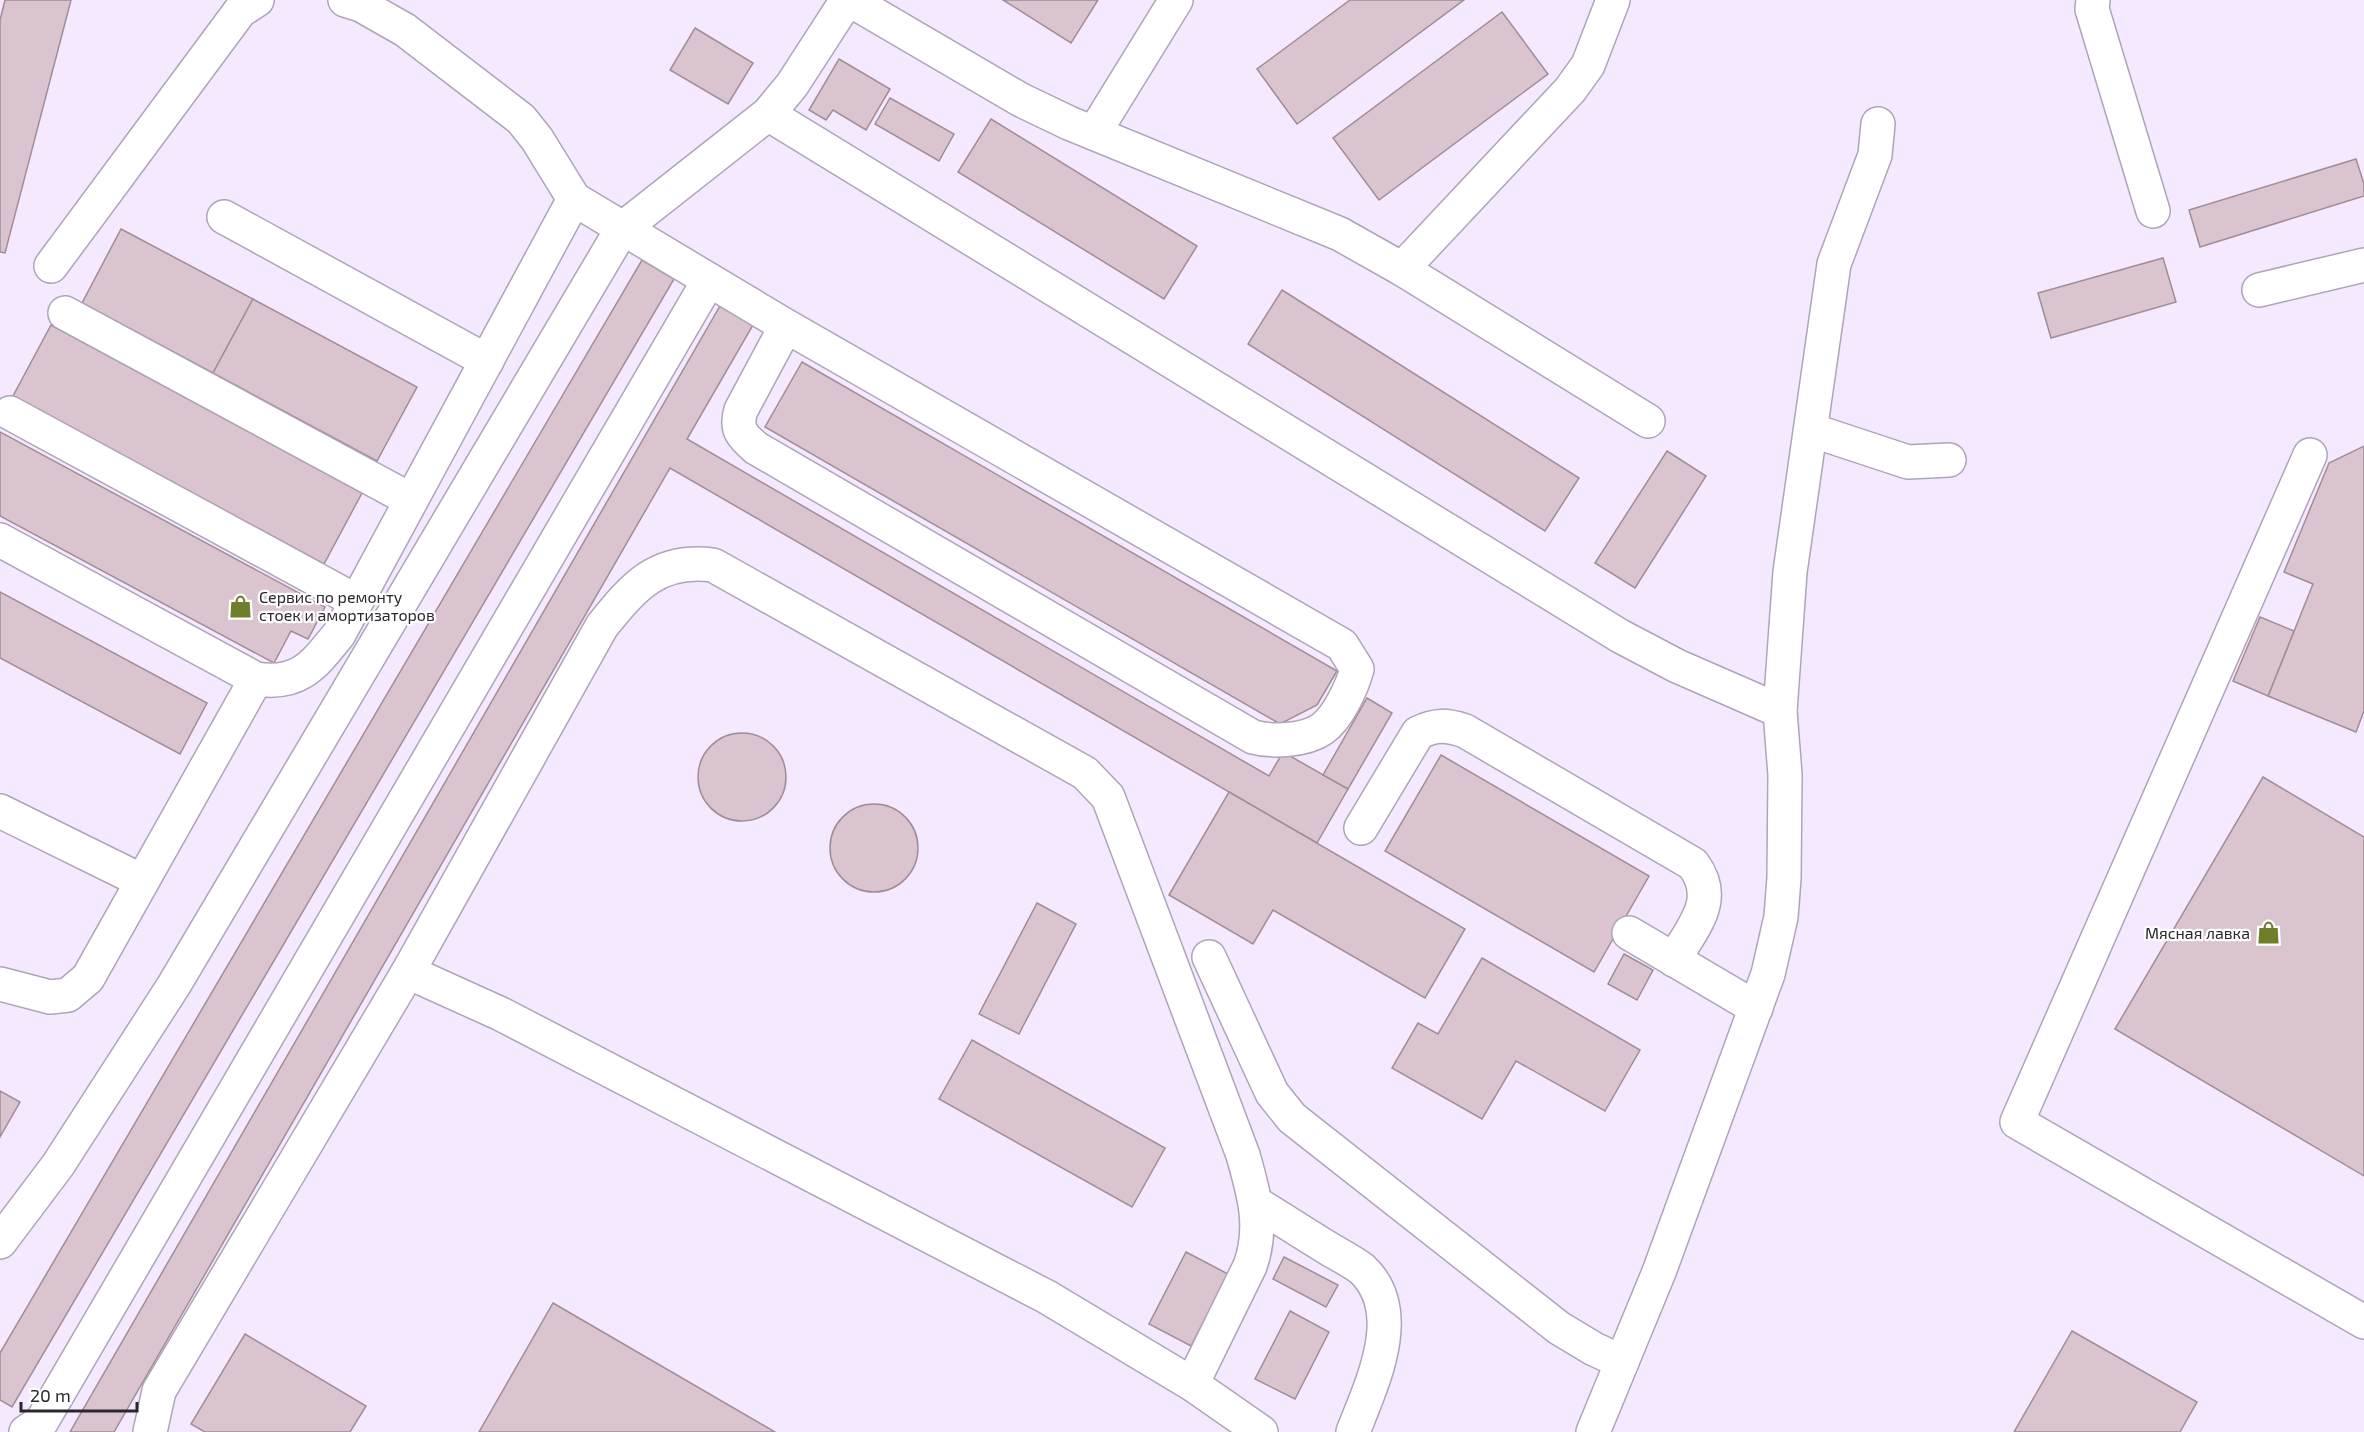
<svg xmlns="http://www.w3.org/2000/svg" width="2364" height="1432" viewBox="0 0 2364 1432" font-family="'Exo 2',sans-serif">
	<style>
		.built { fill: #f4e9fe }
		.building { fill: #dac4d0; stroke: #a18d98; stroke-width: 1.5 }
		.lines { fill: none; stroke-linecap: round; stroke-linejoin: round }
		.minor-casing { stroke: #aea5b8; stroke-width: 36 }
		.minor { stroke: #fff; stroke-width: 33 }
		.labels { text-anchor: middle; stroke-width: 4.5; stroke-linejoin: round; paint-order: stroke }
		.poi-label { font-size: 16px; fill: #2a272e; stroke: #fff; text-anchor: start }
	</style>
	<rect width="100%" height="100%" fill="#faf6ff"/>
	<rect class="built" x="0" y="0" width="2364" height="1432"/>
	<g class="building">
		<polygon points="5,0 71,0 5,253 0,252 0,20"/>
		<polygon points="1003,0 1098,0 1071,43"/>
		<polygon points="1350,0 1464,0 1297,124 1257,69"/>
		<polygon points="1502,12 1548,74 1379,200 1333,138"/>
		<polygon points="695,28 753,63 728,104 670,70"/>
		<polygon points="839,59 890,89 866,130 833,110 826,120 809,110"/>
		<polygon points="890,98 954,134 939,161 875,124"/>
		<polygon points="991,119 1197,246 1164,299 958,172"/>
		<polygon points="2356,159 2364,184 2364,196 2200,247 2189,210"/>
		<polygon points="121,229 253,299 213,373 82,303"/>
		<polygon points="2163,258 2176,302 2051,338 2038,293"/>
		<polygon points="642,260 674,279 12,1407 0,1400 0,1353"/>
		<polygon points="1282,290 1579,478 1545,531 1248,344"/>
		<polygon points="253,299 417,387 377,461 213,373"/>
		<polygon points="720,306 753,325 687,439 1269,776 1283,752 1348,789 1317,843 670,468 114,1432 70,1432"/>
		<polygon points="51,325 362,493 324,564 13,396"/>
		<polygon points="802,362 1337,671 1317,705 1280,724 765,427"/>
		<polygon points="0,432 325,607 308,639 291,631 274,663 0,516"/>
		<polygon points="2364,446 2364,711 2356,732 2268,696 2313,584 2284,572 2329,463"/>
		<polygon points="1667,451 1706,476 1635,588 1595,563"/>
		<polygon points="0,592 207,703 180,754 0,658"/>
		<polygon points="2260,617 2294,631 2268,696 2233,681"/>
		<polygon points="1367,698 1392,713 1348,789 1323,775"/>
		<circle cx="742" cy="777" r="44"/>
		<polygon points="1441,755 1649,876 1594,972 1385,851"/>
		<polygon points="2263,777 2364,837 2364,1176 2115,1029"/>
		<polygon points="1229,792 1465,929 1425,998 1273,910 1253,944 1169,895"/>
		<circle cx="874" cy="848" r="44"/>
		<polygon points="1037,903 1076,924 1019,1034 979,1014"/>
		<polygon points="1624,954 1653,970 1637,1000 1608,984"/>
		<polygon points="1482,958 1640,1050 1605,1111 1516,1061 1482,1119 1392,1068 1418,1023 1438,1034"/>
		<polygon points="972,1040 1165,1148 1132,1207 939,1099"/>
		<polygon points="0,1091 20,1102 0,1137"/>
		<polygon points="1186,1252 1228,1274 1191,1346 1149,1324"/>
		<polygon points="1284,1257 1338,1285 1326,1307 1273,1279"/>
		<polygon points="553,1303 775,1432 479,1432"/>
		<polygon points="1290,1311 1329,1332 1295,1399 1255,1379"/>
		<polygon points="2072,1331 2197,1402 2180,1432 2014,1432"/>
		<polygon points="245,1334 366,1406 350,1432 205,1432 191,1424"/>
	</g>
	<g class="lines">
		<defs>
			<g id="minor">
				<polyline points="345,0 361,5 405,30 521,119 537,139 574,199"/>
				<polyline points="850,0 1021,100 1069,123 1340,234 1402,269 1648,421"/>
				<polyline points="2093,0 2092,9 2153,211"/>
				<polyline points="768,114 1620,636 1677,666 1780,711 1785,775 1784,878 1781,917 1768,974 1659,1272 1593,1432"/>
				<polyline points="1094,133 1176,0"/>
				<polyline points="224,217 487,361"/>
				<polyline points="51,266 240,11 257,0"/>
				<polyline points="1402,269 1570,90 1588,65 1613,0"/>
				<polyline points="2259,290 2364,265"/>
				<polyline points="65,313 411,500"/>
				<polyline points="10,413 356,601"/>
				<polyline points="1811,430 1908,462 1949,460"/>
				<polyline points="2310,455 2017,1122 2364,1322"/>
				<path d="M 0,540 L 256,679 C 299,686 314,665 339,634 L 574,199 L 786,326 L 1342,645 L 1357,669 C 1352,687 1338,718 1322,729 C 1305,741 1272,742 1253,737 L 756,448 C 742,436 735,429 741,410 L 786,326"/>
				<polyline points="1780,711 1790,572 1834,264 1875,155 1878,124"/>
				<polyline points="0,811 142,881"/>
				<path d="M 1361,828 L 1418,733 C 1436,724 1447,725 1465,731 L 1693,864 C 1720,900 1693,926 1674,960"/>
				<polyline points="1629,933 1756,1008"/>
				<polyline points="1209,957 1272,1093 1292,1118 1559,1328 1594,1349 1622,1362"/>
				<polyline points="408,972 501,1014 1047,1297 1192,1384 1261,1432"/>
				<polyline points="0,984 50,997 68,995 88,978 256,679"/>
				<path d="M 1257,1204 C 1282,1219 1306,1235 1331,1250 C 1341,1256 1353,1262 1362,1269 C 1408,1312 1371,1385 1353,1432"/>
				<polyline points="0,1242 58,1165 174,985 622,229 768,114 792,85 847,0"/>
				<polyline points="26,1432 42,1421 709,280"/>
				<path d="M 150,1432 L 159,1391 L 408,972 L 602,626 C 634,586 658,558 713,565 L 1085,773 L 1108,797 L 1243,1155 C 1254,1194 1264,1227 1250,1266 L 1192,1384"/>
			</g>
		</defs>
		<use href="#minor" class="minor-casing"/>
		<use href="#minor" class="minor"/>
	</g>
	<defs>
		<symbol id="shop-bare" viewBox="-9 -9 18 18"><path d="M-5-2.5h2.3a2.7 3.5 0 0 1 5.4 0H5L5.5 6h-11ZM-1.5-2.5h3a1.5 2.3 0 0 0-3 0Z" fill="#707e2b" stroke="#fff" stroke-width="2.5" paint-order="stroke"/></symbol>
	</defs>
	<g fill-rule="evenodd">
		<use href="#shop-bare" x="224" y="590" width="33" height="33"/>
		<use href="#shop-bare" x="2252" y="916" width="33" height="33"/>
	</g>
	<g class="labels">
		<g class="poi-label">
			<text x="259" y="603">Сервис по ремонту<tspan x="259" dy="18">стоек и амортизаторов</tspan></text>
			<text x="2250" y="939" text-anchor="end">Мясная лавка</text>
		</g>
	</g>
	<path d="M21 1402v9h116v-9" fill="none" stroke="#2a272e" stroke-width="3"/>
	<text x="30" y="1402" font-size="18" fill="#2a272e" stroke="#ffffff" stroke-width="4.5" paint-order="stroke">20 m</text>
</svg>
